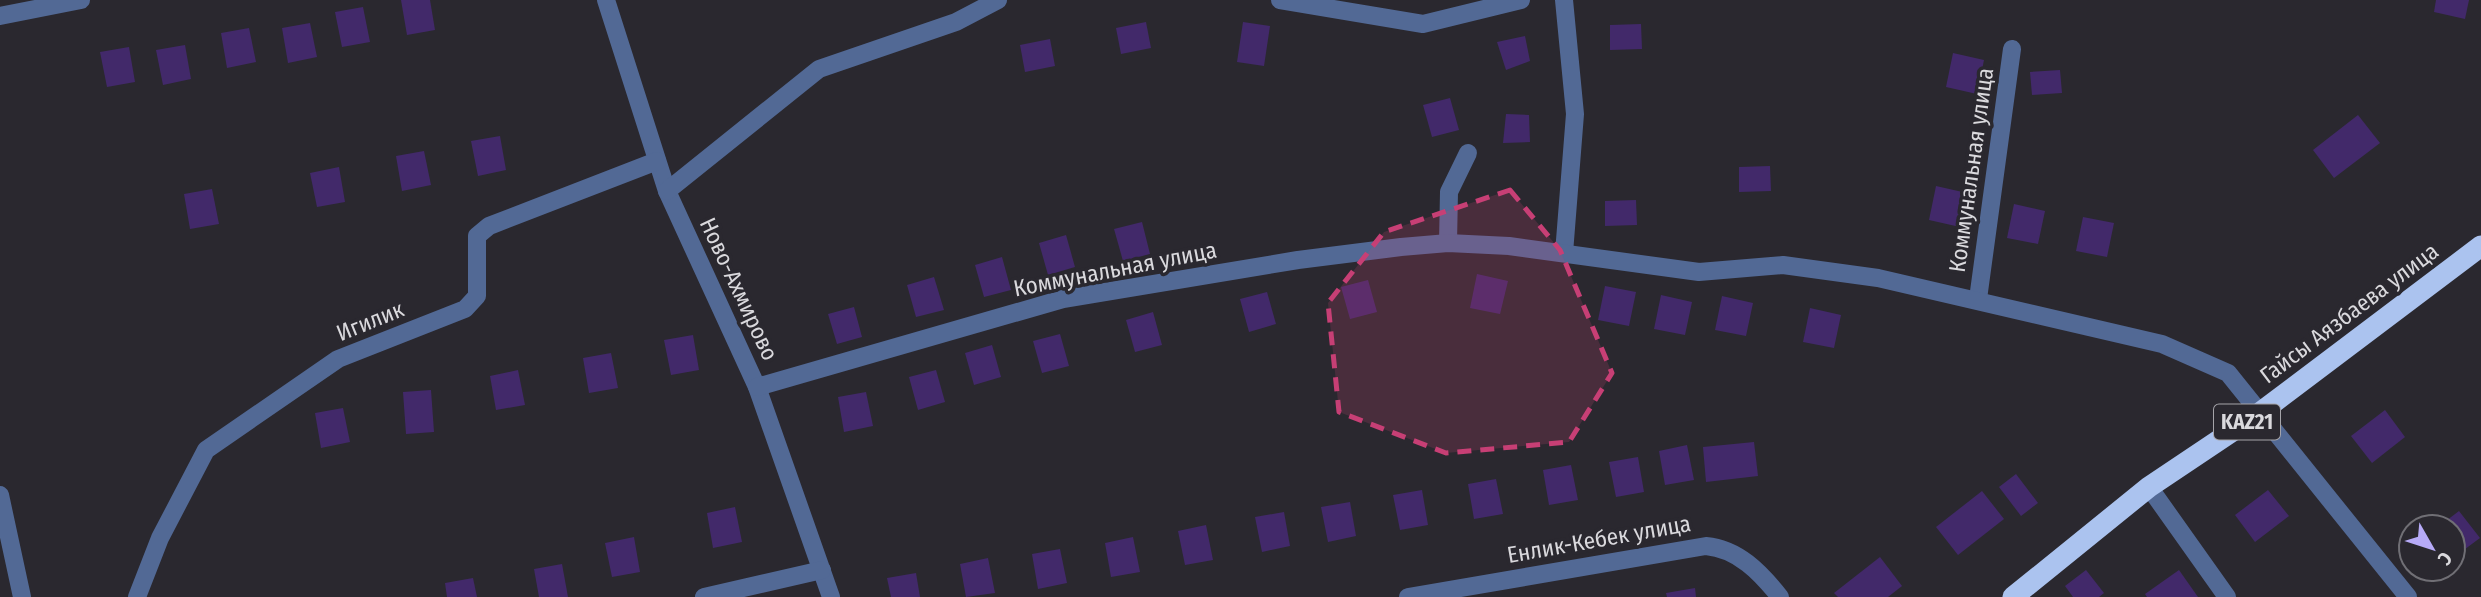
<svg xmlns="http://www.w3.org/2000/svg" width="2481" height="597" viewBox="0 0 2481 597" font-family="'Fira Sans Condensed',sans-serif">
	<style>
		.building { fill: #42296a }
		.lines { fill: none; stroke-linecap: round; stroke-linejoin: round }
		.minor { stroke: #526995; stroke-width: 18 }
		.highway { stroke: #abc3ef; stroke-width: 21 }
		.marked { fill: #c73f75; fill-opacity: 0.2; stroke: #c73f75; stroke-width: 5; stroke-dasharray: 14 9; stroke-linejoin: round }
		.labels { text-anchor: middle; stroke-width: 7; stroke-linejoin: round; paint-order: stroke }
		.shield { fill: #2a282f; stroke: #a5a4a9; stroke-width: 2 }
		.shield-label { font-size: 21px; font-weight: bold; fill: #dad9dd }
		.street-label { font-size: 23px; fill: #dad9dd; stroke: #2a282f }
	</style>
	<rect width="100%" height="100%" fill="#2a282f"/>
	<g class="building">
		<polygon points="401,0 430,0 435,30 407,35"/>
		<polygon points="2436,0 2469,0 2465,19 2434,12"/>
		<polygon points="363,7 370,42 342,47 335,12"/>
		<polygon points="1146,22 1151,48 1121,54 1116,28"/>
		<polygon points="1243,22 1270,26 1264,66 1237,62"/>
		<polygon points="310,23 317,57 288,63 282,28"/>
		<polygon points="1641,24 1642,49 1610,50 1610,25"/>
		<polygon points="249,28 256,62 227,68 221,33"/>
		<polygon points="1525,36 1530,61 1506,70 1497,42"/>
		<polygon points="1050,39 1055,66 1025,72 1020,45"/>
		<polygon points="185,45 191,79 163,85 156,50"/>
		<polygon points="129,47 135,82 107,87 100,52"/>
		<polygon points="1953,53 1984,60 1977,94 1946,87"/>
		<polygon points="2060,70 2062,93 2032,95 2030,72"/>
		<polygon points="1450,98 1459,130 1432,137 1423,105"/>
		<polygon points="1506,114 1529,115 1530,142 1503,143"/>
		<polygon points="2358,115 2380,143 2334,178 2313,150"/>
		<polygon points="500,136 506,170 478,176 471,141"/>
		<polygon points="424,151 431,185 402,191 396,156"/>
		<polygon points="1770,166 1771,191 1739,192 1739,167"/>
		<polygon points="339,167 345,202 317,207 310,173"/>
		<polygon points="1936,186 1967,193 1960,227 1929,220"/>
		<polygon points="212,189 219,224 190,229 184,194"/>
		<polygon points="1636,200 1637,225 1605,226 1605,201"/>
		<polygon points="2014,204 2045,211 2038,244 2007,238"/>
		<polygon points="2083,217 2114,223 2107,257 2076,251"/>
		<polygon points="1142,222 1150,254 1123,261 1114,229"/>
		<polygon points="1066,235 1075,267 1048,275 1039,243"/>
		<polygon points="1002,257 1011,290 984,297 975,265"/>
		<polygon points="1477,274 1508,281 1500,314 1470,308"/>
		<polygon points="934,277 944,310 916,317 907,285"/>
		<polygon points="1368,280 1377,312 1350,319 1341,287"/>
		<polygon points="1605,286 1636,292 1629,326 1598,320"/>
		<polygon points="1267,292 1276,324 1249,332 1240,299"/>
		<polygon points="1661,295 1692,302 1685,335 1654,329"/>
		<polygon points="1722,296 1753,303 1746,336 1715,330"/>
		<polygon points="854,307 862,337 837,344 828,314"/>
		<polygon points="1810,308 1841,315 1834,348 1803,342"/>
		<polygon points="1153,312 1162,345 1135,352 1126,320"/>
		<polygon points="1060,334 1069,366 1042,373 1033,341"/>
		<polygon points="693,335 699,370 671,375 664,340"/>
		<polygon points="992,345 1001,377 974,385 965,353"/>
		<polygon points="611,353 618,388 589,393 583,358"/>
		<polygon points="518,370 525,405 496,410 490,376"/>
		<polygon points="936,370 945,402 918,410 909,377"/>
		<polygon points="431,390 434,432 406,434 403,392"/>
		<polygon points="866,392 873,426 844,432 838,397"/>
		<polygon points="343,408 350,442 321,448 315,413"/>
		<polygon points="2385,410 2405,437 2372,463 2351,436"/>
		<polygon points="1754,442 1758,476 1706,482 1703,447"/>
		<polygon points="1687,445 1694,480 1665,485 1659,451"/>
		<polygon points="1638,457 1644,492 1616,497 1609,462"/>
		<polygon points="1571,465 1578,500 1549,505 1543,470"/>
		<polygon points="2016,474 2038,503 2021,516 1999,487"/>
		<polygon points="1496,479 1503,514 1474,519 1468,484"/>
		<polygon points="1422,490 1428,525 1400,530 1393,495"/>
		<polygon points="2268,490 2289,516 2255,542 2235,515"/>
		<polygon points="1982,491 2004,519 1958,555 1936,527"/>
		<polygon points="1350,502 1356,536 1328,542 1321,507"/>
		<polygon points="735,507 742,542 713,548 707,513"/>
		<polygon points="2459,511 2480,538 2453,558 2453,527 2438,527"/>
		<polygon points="1284,512 1290,546 1262,552 1255,517"/>
		<polygon points="1206,525 1213,560 1185,565 1178,531"/>
		<polygon points="634,537 640,572 612,577 605,543"/>
		<polygon points="1133,537 1140,572 1111,577 1105,543"/>
		<polygon points="1060,549 1067,583 1038,589 1032,554"/>
		<polygon points="1880,557 1902,586 1888,597 1838,597 1834,593"/>
		<polygon points="988,558 995,593 966,597 960,564"/>
		<polygon points="562,564 568,597 539,597 534,569"/>
		<polygon points="2086,570 2104,593 2099,597 2073,597 2065,586"/>
		<polygon points="2179,570 2198,597 2147,597 2145,594"/>
		<polygon points="916,573 920,597 891,597 887,578"/>
		<polygon points="473,578 477,597 447,597 445,583"/>
		<polygon points="1695,588 1696,597 1667,597 1666,593"/>
	</g>
	<g class="lines">
		<g class="minor">
			<polyline points="606,0 667,191 757,387 831,597"/>
			<polyline points="1280,0 1423,24 1521,0"/>
			<polyline points="1564,0 1575,114 1564,253"/>
			<polyline points="0,16 81,0"/>
			<polyline points="667,191 819,69 956,22 998,0"/>
			<polyline points="1448,243 1449,192 1468,153"/>
			<polyline points="1978,299 2012,49"/>
			<polyline points="757,387 1063,299 1298,260 1401,247 1448,243 1509,246 1699,272 1783,265 1878,278 2162,344 2228,373 2408,597"/>
			<polyline points="2149,487 2227,597"/>
			<polyline points="0,495 22,597"/>
			<polyline points="137,597 160,538 206,450 338,359 465,309 477,296 477,236 489,226 657,161"/>
			<polyline points="704,597 822,570"/>
			<path d="M 1408,597 L 1706,546 C 1738,549 1760,572 1780,597"/>
		</g>
		<polyline class="highway" points="2013,597 2149,487 2261,412 2481,246"/>
	</g>
	<path class="marked" d="M 1510,190 L 1560,250 L 1612,373 L 1569,442 L 1446,453 L 1339,412 L 1328,303 L 1384,232 Z"/>
	<g class="labels">
		<rect class="shield" x="2214" y="404.5" width="66" height="35" rx="5"/>
		<g class="shield-label">
			<text x="2247" y="429">KAZ21</text>
		</g>
		<g class="street-label">
			<text transform="translate(1971 170) rotate(-82)" y="8">Коммунальная улица</text>
			<text transform="translate(1115 269) rotate(-11)" y="8">Коммунальная улица</text>
			<text transform="translate(739 289) rotate(65)" y="8">Ново-Ахмирово</text>
			<text transform="translate(2349 313) rotate(-37)" y="8">Гайсы Аязбаева улица</text>
			<text transform="translate(370 321) rotate(-22)" y="8">Игилик</text>
			<text transform="translate(1599 539) rotate(-10)" y="8">Енлик-Кебек улица</text>
		</g>
	</g>
	<g transform="translate(2432 548) rotate(129)"><circle r="33" fill="#2a282f" stroke="#706f75" stroke-width="2"/>
	<path d="M0-5L12 26L0 18L-12 26Z" fill="#b7abf8"/>
	<text y="-10" font-size="19" font-weight="bold" text-anchor="middle" fill="#dad9dd">С</text>
	</g>
</svg>
